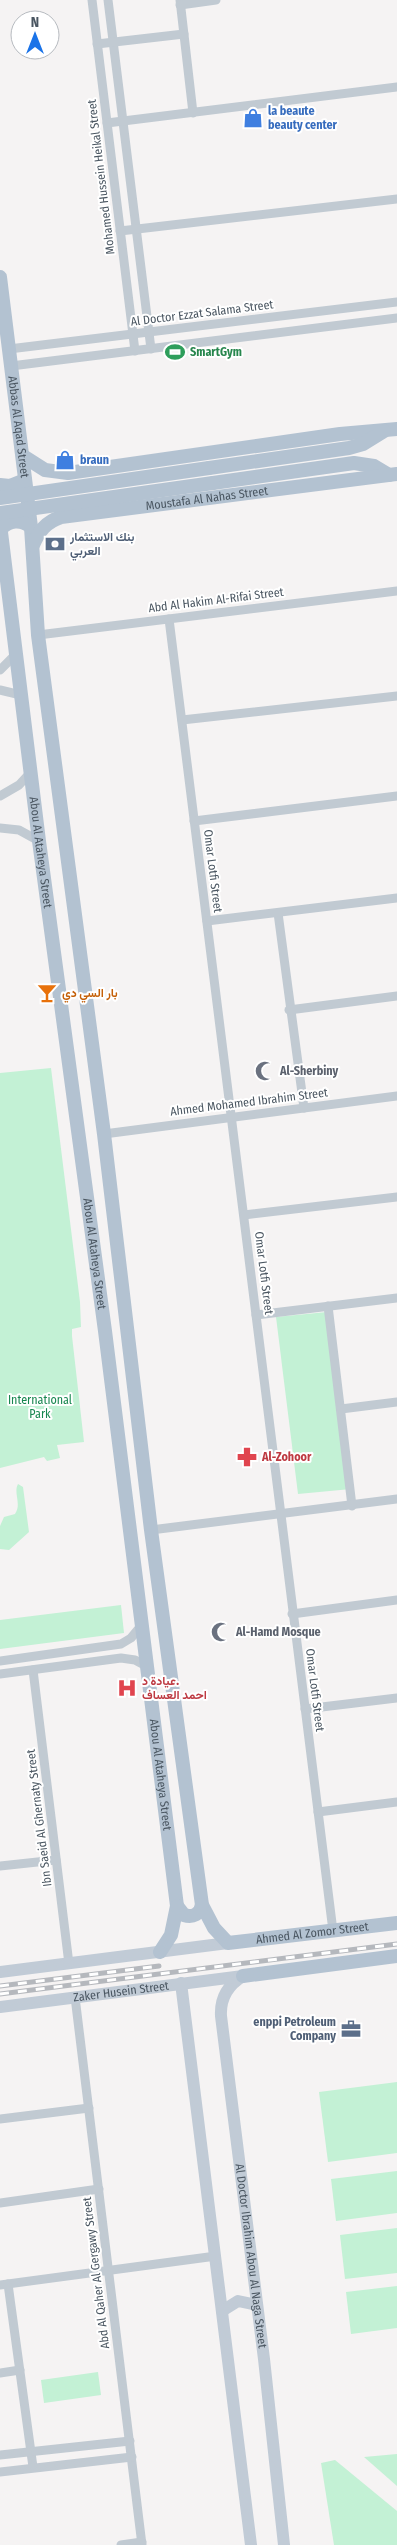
<svg xmlns="http://www.w3.org/2000/svg" width="397" height="2545" viewBox="0 0 397 2545" font-family="'Fira Sans Condensed',Vazirmatn,sans-serif">
	<style>
		.green { fill: #c3f1d5 }
		.lines { fill: none; stroke-linecap: round; stroke-linejoin: round }
		.minor { stroke: #c1cad2; stroke-width: 9 }
		.secondary { stroke: #c1cbd6; stroke-width: 12 }
		.primary { stroke: #b3c2d1; stroke-width: 14 }
		.rail-casing { stroke: #b5b8bd; stroke-width: 5 }
		.rail { stroke: #fff; stroke-width: 3; stroke-dasharray: 9; stroke-linecap: butt }
		.primary-bridge { stroke: #b3c2d1; stroke-width: 14 }
		.labels { text-anchor: middle; stroke-width: 4; stroke-linejoin: round; paint-order: stroke }
		.shop-label { font-size: 12px; font-weight: bold; fill: #366cbe; stroke: #fff; text-anchor: start }
		.street-label { font-size: 12px; fill: #4a5661; stroke: #fff }
		.leisure-label { font-size: 12px; font-weight: bold; fill: #27864d; stroke: #fff; text-anchor: start }
		.service-label { font-size: 12px; font-weight: bold; fill: #4e5e75; stroke: #fff; text-anchor: start }
		.food-label { font-size: 12px; font-weight: bold; fill: #c56008; stroke: #fff; text-anchor: start }
		.worship-label { font-size: 12px; font-weight: bold; fill: #5b616d; stroke: #fff; text-anchor: start }
		.park-label { font-size: 12px; fill: #17864f; stroke: #fff }
		.health-label { font-size: 12px; font-weight: bold; fill: #be3a42; stroke: #fff; text-anchor: start }
	</style>
	<rect width="100%" height="100%" fill="#f5f3f3"/>
	<g class="green">
		<polygon points="51,1068 80,1302 81,1327 72,1329 72,1336 84,1442 57,1445 60,1458 47,1461 44,1457 0,1468 0,1073"/>
		<polygon points="327,1312 351,1489 298,1494 276,1317"/>
		<path d="M 18,1484 L 23,1487 L 29,1532 L 9,1550 L 0,1549 L 0,1526 L 4,1517 L 15,1514 C 22,1504 13,1493 18,1484 Z"/>
		<polygon points="121,1605 124,1633 0,1649 0,1620"/>
		<polygon points="397,2082 397,2153 328,2162 319,2092"/>
		<polygon points="397,2171 397,2213 336,2221 331,2179"/>
		<polygon points="397,2228 397,2273 345,2279 340,2235"/>
		<polygon points="397,2286 397,2328 351,2334 346,2292"/>
		<polygon points="98,2372 101,2395 44,2403 41,2380"/>
		<polygon points="397,2454 397,2486 364,2457"/>
		<polygon points="335,2460 397,2511 397,2545 334,2545 321,2463"/>
	</g>
	<g class="lines">
		<g class="minor">
			<polyline points="92,0 135,351"/>
			<polyline points="108,0 151,349"/>
			<polyline points="180,0 193,113"/>
			<polyline points="180,5 216,0"/>
			<polyline points="97,44 184,34"/>
			<polyline points="107,123 397,87"/>
			<polyline points="120,231 397,199"/>
			<polyline points="9,349 397,302"/>
			<polyline points="11,366 397,318"/>
			<polyline points="169,619 333,1931"/>
			<polyline points="38,635 397,591"/>
			<polyline points="0,670 16,654"/>
			<polyline points="0,690 21,695"/>
			<polyline points="182,720 397,696"/>
			<polyline points="0,796 19,785 31,772"/>
			<polyline points="194,821 397,796"/>
			<polyline points="0,828 19,830 39,841"/>
			<polyline points="278,913 304,1108"/>
			<polyline points="207,921 397,898"/>
			<polyline points="289,1010 397,996"/>
			<polyline points="104,1134 397,1096"/>
			<polyline points="244,1215 397,1197"/>
			<polyline points="328,1306 352,1506"/>
			<polyline points="256,1315 397,1298"/>
			<polyline points="341,1409 397,1402"/>
			<polyline points="151,1530 397,1499"/>
			<polyline points="292,1614 397,1600"/>
			<polyline points="0,1661 121,1644 131,1638 141,1626"/>
			<polyline points="33,1670 69,1964"/>
			<polyline points="0,1674 121,1658 135,1660 148,1667"/>
			<polyline points="305,1709 397,1698"/>
			<polyline points="318,1812 397,1802"/>
			<polyline points="0,1866 56,1860"/>
			<polyline points="75,1997 142,2545"/>
			<polyline points="0,2119 89,2108"/>
			<polyline points="0,2203 99,2189"/>
			<polyline points="8,2284 33,2467"/>
			<polyline points="0,2285 216,2256"/>
			<polyline points="0,2373 20,2370"/>
			<polyline points="0,2455 130,2441"/>
			<polyline points="0,2472 132,2457"/>
			<polyline points="121,2545 142,2542"/>
		</g>
		<g class="secondary">
			<polyline points="0,1972 228,1943"/>
			<path id="s1" d="M 243,1976 C 228,1985 220,1998 221,2016 L 264,2359 L 284,2545"/>
			<polyline points="181,1983 251,2545"/>
			<path id="s2" d="M 0,2007 L 243,1976"/>
			<polyline points="222,2311 238,2301 257,2305"/>
		</g>
		<g class="primary">
			<path id="s3" d="M 0,277 L 31,527 L 38,635 L 104,1134 L 151,1530 L 202,1905 L 214,1928 L 228,1943 L 397,1923"/>
			<polyline points="23,456 45,470 68,473 340,434 397,429"/>
			<polyline points="209,468 349,448 363,444 384,431"/>
			<polyline points="213,483 354,463 374,466 389,475"/>
			<polyline points="0,485 10,486 25,480"/>
			<path id="s4" d="M 0,524 L 39,841 L 105,1331 L 177,1906 L 171,1935 L 160,1952"/>
			<path d="M 1,529 C 9,520 21,519 31,527"/>
			<path id="s5" d="M 33,545 C 39,531 46,522 61,517 L 397,474"/>
			<path d="M 177,1906 L 184,1915 C 193,1918 200,1914 202,1905"/>
			<polyline points="243,1976 397,1956"/>
		</g>
		<defs>
			<g id="rail">
				<polyline points="0,1986 159,1966"/>
				<polyline points="0,1994 397,1944"/>
			</g>
		</defs>
		<use href="#rail" class="rail-casing"/>
		<use href="#rail" class="rail"/>
		<g class="primary-bridge">
			<polyline points="0,498 209,468"/>
			<polyline points="0,513 213,483"/>
		</g>
	</g>
	<defs>
		<symbol id="shop-bare" viewBox="-9 -9 18 18"><path d="M-5-2.5h2.3a2.7 3.5 0 0 1 5.4 0H5L5.5 6h-11ZM-1.5-2.5h3a1.5 2.3 0 0 0-3 0Z" fill="#3f7fe0" stroke="#fff" stroke-width="2.5" paint-order="stroke"/></symbol>
		<symbol id="stadium-bare" viewBox="-9 -9 18 18"><path d="M0-5a6.5 5 0 1 0 0 10a6.5 5 0 1 0 0-10ZM-3.5-1.8h7v3.6h-7Z" fill="#2e9e5b" stroke="#fff" stroke-width="2.5" paint-order="stroke"/></symbol>
		<symbol id="bank-bare" viewBox="-9 -9 18 18"><path d="M-6-4H6V4H-6ZM0-2.3a2.3 2.3 0 1 0 0 4.6a2.3 2.3 0 1 0 0-4.6Z" fill="#5c6f8a" stroke="#fff" stroke-width="2.5" paint-order="stroke"/></symbol>
		<symbol id="bar-bare" viewBox="-9 -9 18 18"><path d="M-6-5H6L.8 .8V4.5H3.5V6h-7V4.5H-.8V.8Z" fill="#e8710a" stroke="#fff" stroke-width="2.5" paint-order="stroke"/></symbol>
		<symbol id="mosque-bare" viewBox="-9 -9 18 18"><path d="M3.5-4.9A6 6 0 1 0 3.5 4.9A5 5 0 1 1 3.5-4.9Z" fill="#6b7280" stroke="#fff" stroke-width="2.5" paint-order="stroke"/></symbol>
		<symbol id="pharmacy-bare" viewBox="-9 -9 18 18"><path d="M-2-6h4v4h4v4h-4v4h-4v-4h-4v-4h4Z" fill="#e0444e" stroke="#fff" stroke-width="2.5" paint-order="stroke"/></symbol>
		<symbol id="hospital-bare" viewBox="-9 -9 18 18"><path d="M-5-5h3v3.5h4V-5h3V5h-3V1.5h-4V5h-3Z" fill="#e0444e" stroke="#fff" stroke-width="2.5" paint-order="stroke"/></symbol>
		<symbol id="office-bare" viewBox="-9 -9 18 18"><path d="M-6-3h4V-5.5h4V-3h4V5H-6ZM-1-4.5V-3h2v-1.5ZM-6 0V1H6V0Z" fill="#5c6f8a" stroke="#fff" stroke-width="2.5" paint-order="stroke"/></symbol>
	</defs>
	<g fill-rule="evenodd">
		<use href="#shop-bare" x="239" y="104" width="28" height="28"/>
		<use href="#stadium-bare" x="161" y="338" width="28" height="28"/>
		<use href="#shop-bare" x="51" y="446" width="28" height="28"/>
		<use href="#bank-bare" x="41" y="530" width="28" height="28"/>
		<use href="#bar-bare" x="33" y="979" width="28" height="28"/>
		<use href="#mosque-bare" x="251" y="1057" width="28" height="28"/>
		<use href="#pharmacy-bare" x="233" y="1443" width="28" height="28"/>
		<use href="#mosque-bare" x="207" y="1618" width="28" height="28"/>
		<use href="#hospital-bare" x="113" y="1674" width="28" height="28"/>
		<use href="#office-bare" x="337" y="2015" width="28" height="28"/>
	</g>
	<g class="labels">
		<g class="shop-label">
			<text x="268" y="115">la beaute<tspan x="268" dy="14">beauty center</tspan></text>
			<text x="80" y="464">braun</text>
		</g>
		<g class="street-label">
			<text transform="translate(101 177) rotate(-97)" y="4">Mohamed Hussein Heikal Street</text>
			<text transform="translate(202 313) rotate(-7)" y="4">Al Doctor Ezzat Salama Street</text>
			<text dy="4" stroke="none"><textPath href="#s3" startOffset="151">Abbas Al Aqad Street</textPath></text>
			<text dy="4" stroke="none"><textPath href="#s5" startOffset="188">Moustafa Al Nahas Street</textPath></text>
			<text transform="translate(216 600) rotate(-7)" y="4">Abd Al Hakim Al-Rifai Street</text>
			<text dy="4" stroke="none"><textPath href="#s4" startOffset="331">Abou Al Ataheya Street</textPath></text>
			<text transform="translate(213 871) rotate(83)" y="4">Omar Lotfi Street</text>
			<text transform="translate(249 1102) rotate(-7)" y="4">Ahmed Mohamed Ibrahim Street</text>
			<text dy="4" stroke="none"><textPath href="#s4" startOffset="736">Abou Al Ataheya Street</textPath></text>
			<text transform="translate(264 1273) rotate(83)" y="4">Omar Lotfi Street</text>
			<text transform="translate(315 1690) rotate(83)" y="4">Omar Lotfi Street</text>
			<text dy="4" stroke="none"><textPath href="#s4" startOffset="1261">Abou Al Ataheya Street</textPath></text>
			<text transform="translate(39 1818) rotate(-97)" y="4">Ibn Saeid Al Ghernaty Street</text>
			<text dy="4" stroke="none"><textPath href="#s3" startOffset="1772">Ahmed Al Zomor Street</textPath></text>
			<text dy="4" stroke="none"><textPath href="#s2" startOffset="122">Zaker Husein Street</textPath></text>
			<text dy="4" stroke="none"><textPath href="#s1" startOffset="290">Al Doctor Ibrahim Abou Al Naga Street</textPath></text>
			<text transform="translate(96 2273) rotate(-97)" y="4">Abd Al Qaher Al Gergawy Street</text>
		</g>
		<g class="leisure-label">
			<text x="190" y="356">SmartGym</text>
		</g>
		<g class="service-label">
			<text x="70" y="541">بنك الاستثمار<tspan x="70" dy="14">العربي</tspan></text>
			<text x="336" y="2026" text-anchor="end">enppi Petroleum<tspan x="336" dy="14">Company</tspan></text>
		</g>
		<g class="food-label">
			<text x="62" y="997">بار السي دي</text>
		</g>
		<g class="worship-label">
			<text x="280" y="1075">Al-Sherbiny</text>
			<text x="236" y="1636">Al-Hamd Mosque</text>
		</g>
		<g class="park-label">
			<text x="40" y="1404">International<tspan x="40" dy="14">Park</tspan></text>
		</g>
		<g class="health-label">
			<text x="262" y="1461">Al-Zohoor</text>
			<text x="142" y="1685">عيادة د.<tspan x="142" dy="14">احمد العساف</tspan></text>
		</g>
	</g>
	<g transform="translate(35 35)"><circle r="24" fill="#ffffff" stroke="#b7bbc0"/>
	<path d="M0-4L9 19L0 12L-9 19Z" fill="#1a73e8"/>
	<text y="-8" font-size="14" font-weight="bold" text-anchor="middle" fill="#4a5661">N</text>
	</g>
</svg>
